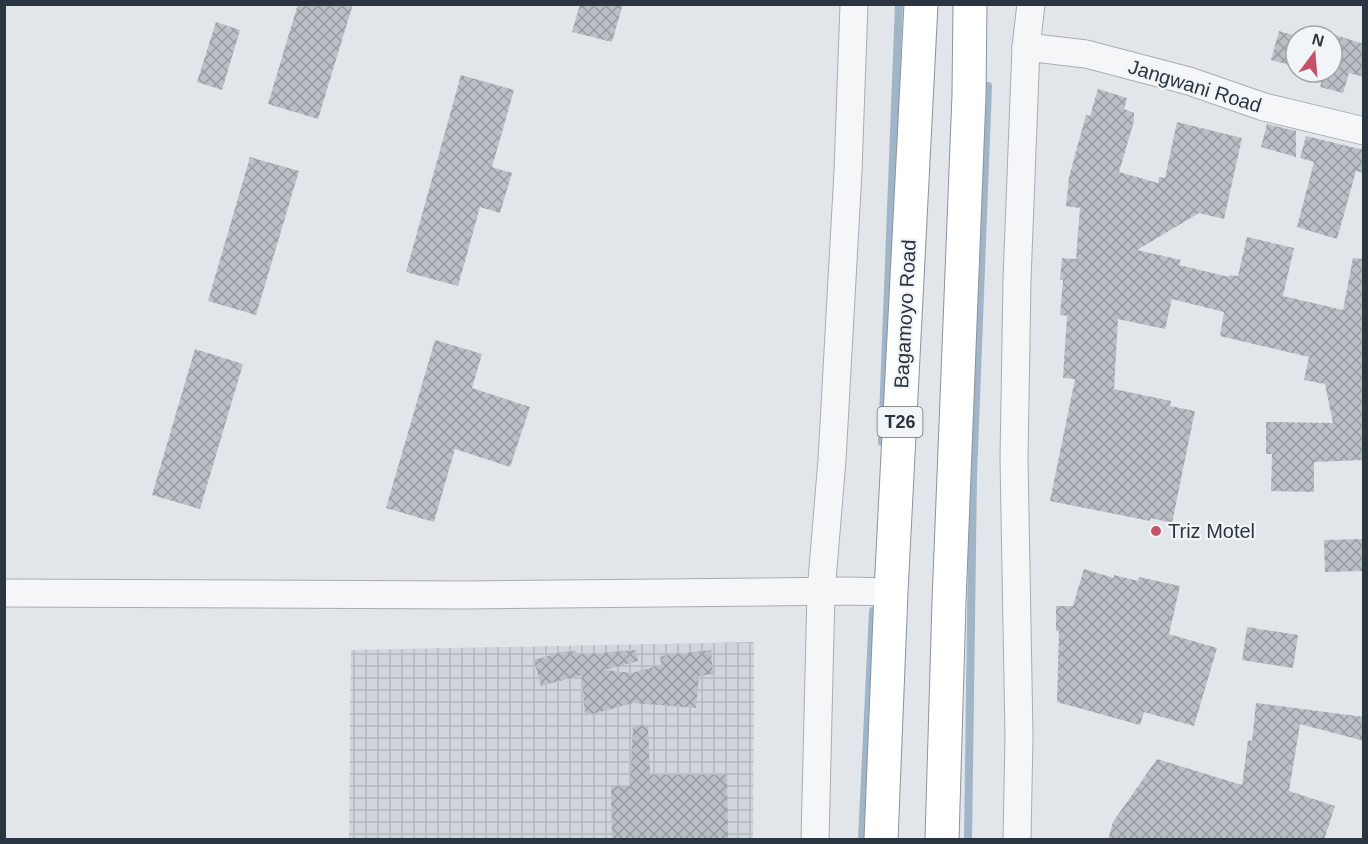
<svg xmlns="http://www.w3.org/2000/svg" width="1368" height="844" viewBox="0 0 1368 844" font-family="Arial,sans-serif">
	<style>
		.industrial { fill: url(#industrial-grid) }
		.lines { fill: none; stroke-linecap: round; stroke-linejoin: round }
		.stream { stroke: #a0b5c7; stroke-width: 8 }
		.building { fill: url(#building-cross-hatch) }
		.minor-casing { stroke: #a7adb4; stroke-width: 29 }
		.trunk-casing { stroke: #8b949f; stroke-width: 35 }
		.minor { stroke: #f5f6f8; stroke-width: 27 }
		.trunk { stroke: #fff; stroke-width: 33 }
		.poi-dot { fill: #c65169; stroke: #f2f5f7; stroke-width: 2 }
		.labels { text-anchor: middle; stroke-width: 4.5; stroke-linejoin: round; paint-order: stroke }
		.shield { fill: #f2f5f7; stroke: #676f78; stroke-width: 1.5 }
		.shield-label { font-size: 18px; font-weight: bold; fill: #2b3541 }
		.street-label { font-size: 20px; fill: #2b3541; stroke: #f2f5f7 }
		.poi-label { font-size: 20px; fill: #2b3541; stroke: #f2f5f7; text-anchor: start }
	</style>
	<defs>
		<pattern id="industrial-grid" width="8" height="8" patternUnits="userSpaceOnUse" patternTransform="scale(1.5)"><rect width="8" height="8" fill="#d1d5dc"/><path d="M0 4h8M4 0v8" fill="none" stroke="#b4b7be"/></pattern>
		<pattern id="building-cross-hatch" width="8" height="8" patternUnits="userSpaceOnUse" patternTransform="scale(1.5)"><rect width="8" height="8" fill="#babfc6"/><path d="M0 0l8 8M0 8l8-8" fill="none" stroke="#979ca2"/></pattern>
	</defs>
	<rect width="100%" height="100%" fill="#e2e6ea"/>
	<polygon class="industrial" points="754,642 753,839 349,840 351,650"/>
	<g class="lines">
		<g class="stream">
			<polyline points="882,442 899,4"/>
			<polyline points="862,840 873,611"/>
			<polyline points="968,840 973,476 988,86"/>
		</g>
	</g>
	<g class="building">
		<polygon points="298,4 353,4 318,119 268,104"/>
		<polygon points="580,4 623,4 612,42 572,32"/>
		<polygon points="216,22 240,30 222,90 197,82"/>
		<polygon points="1279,31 1296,36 1296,67 1271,60"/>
		<polygon points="1335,35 1364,44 1364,77 1349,73 1343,93 1320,87 1324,72 1332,72 1332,45"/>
		<polygon points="461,75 514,90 492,167 512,173 500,213 480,207 458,286 406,272"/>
		<polygon points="1098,89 1127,98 1124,109 1134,113 1134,121 1119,172 1158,183 1159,177 1165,178 1177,122 1242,138 1224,219 1199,213 1137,250 1181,260 1179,265 1229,277 1229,275 1238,276 1247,237 1294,248 1283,296 1343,310 1353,258 1364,259 1364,460 1314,462 1314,492 1271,491 1272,454 1266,454 1266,422 1333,423 1325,384 1304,380 1309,357 1220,336 1224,312 1172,299 1165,329 1118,319 1114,389 1171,401 1170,406 1195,411 1172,523 1151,518 1150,521 1050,501 1075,379 1063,378 1067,316 1060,315 1063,280 1060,280 1062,258 1076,259 1080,208 1066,206 1069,177 1086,115 1090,116"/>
		<polygon points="1267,124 1296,131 1296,157 1261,147"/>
		<polygon points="1306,136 1364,150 1364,173 1356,171 1337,239 1297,227 1314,162 1300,158"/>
		<polygon points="250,157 299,171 256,315 208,301"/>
		<polygon points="435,340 482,354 472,388 530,407 510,467 455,449 434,522 386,508"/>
		<polygon points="195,349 243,364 200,509 152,495"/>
		<polygon points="1364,539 1364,571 1325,572 1324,540"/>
		<polygon points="1084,569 1114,578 1114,575 1138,581 1139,577 1180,586 1169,634 1217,648 1194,726 1144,712 1140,725 1057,702 1059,631 1056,631 1056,606 1073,606"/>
		<polygon points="1247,627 1298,635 1293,668 1242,660"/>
		<polygon points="636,650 638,661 604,670 632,673 661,665 660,656 711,650 713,674 699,676 696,708 633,703 585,716 582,675 541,686 534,660 562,652 576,651 576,655"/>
		<polygon points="1256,703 1364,717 1364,741 1300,724 1289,791 1335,806 1324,840 1108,840 1113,822 1157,759 1242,785 1248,740 1252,741"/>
		<polygon points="633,725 648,726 650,775 727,775 728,840 612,840 611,786 630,786"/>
	</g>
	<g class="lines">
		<defs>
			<g id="minor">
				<polyline points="1026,47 1086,54 1189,81 1264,107 1364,131"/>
				<polyline points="4,593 465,595 848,591 891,592"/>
				<polyline points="815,840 821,592 832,460 848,171 854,4"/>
				<polyline points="1017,840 1019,736 1014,459 1017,280 1026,47 1031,4"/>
			</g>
			<g id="trunk">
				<polyline points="881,840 891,592 921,4"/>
				<polyline points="942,840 949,602 969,95 970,4"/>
			</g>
		</defs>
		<use href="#minor" class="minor-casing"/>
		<use href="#trunk" class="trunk-casing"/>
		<use href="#minor" class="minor"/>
		<use href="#trunk" class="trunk"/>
	</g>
	<circle class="poi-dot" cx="1156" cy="531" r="6"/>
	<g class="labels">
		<rect class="shield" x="877.5" y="407" width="45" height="30" rx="4.5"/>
		<g class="shield-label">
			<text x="900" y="428">T26</text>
		</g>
		<g class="street-label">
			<text transform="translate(1195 86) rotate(17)" y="7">Jangwani Road</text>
			<text transform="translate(905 314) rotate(-87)" y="7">Bagamoyo Road</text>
		</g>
		<g class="poi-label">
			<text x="1168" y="538">Triz Motel</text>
		</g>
	</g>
	<rect width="1368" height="844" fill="none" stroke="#2b3541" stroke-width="12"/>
	<g transform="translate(1314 54) rotate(16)"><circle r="28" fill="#f2f5f7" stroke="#a2a8ae" stroke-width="1.5"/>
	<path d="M0-4.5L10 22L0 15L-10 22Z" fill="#c65169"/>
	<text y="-9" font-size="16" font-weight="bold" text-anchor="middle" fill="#2b3541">N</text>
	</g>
</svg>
